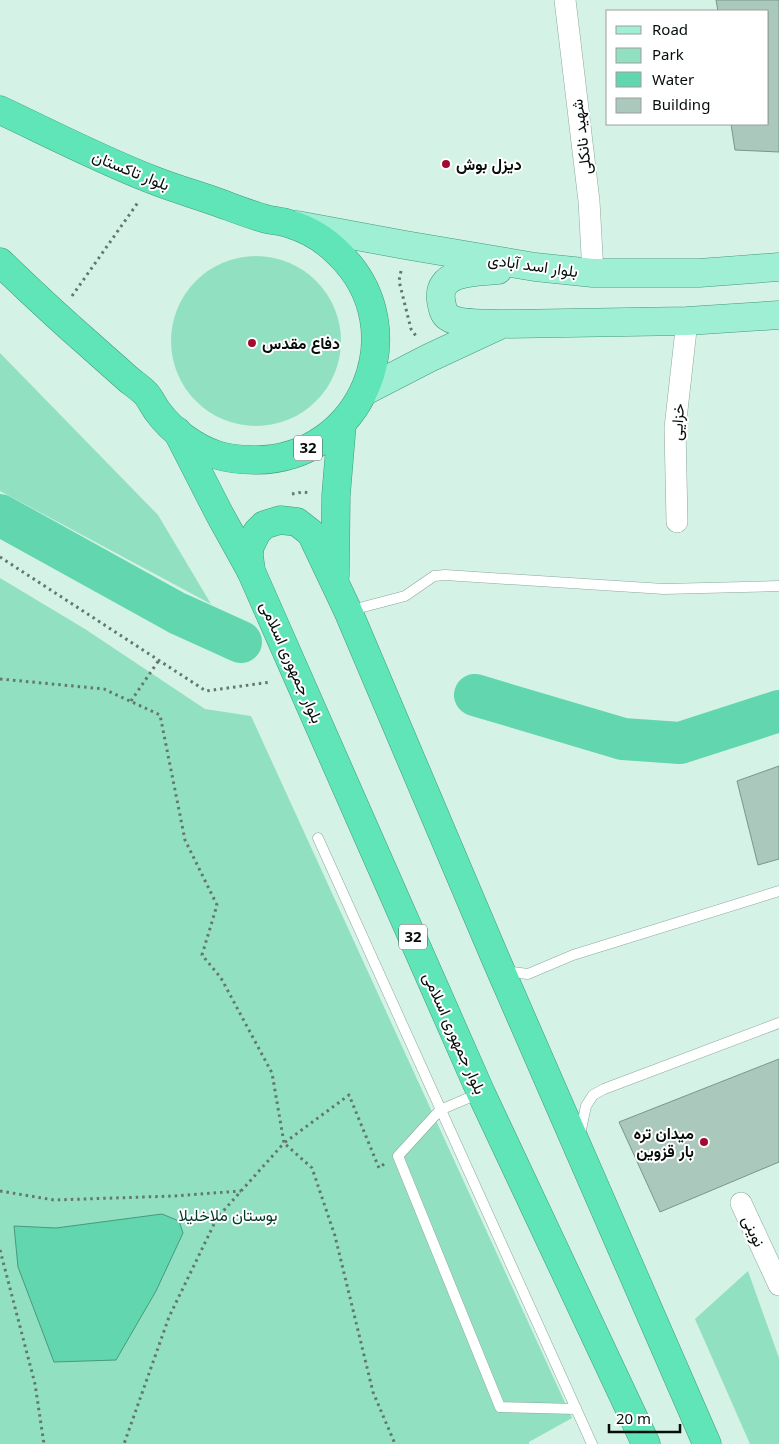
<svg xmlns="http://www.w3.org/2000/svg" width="779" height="1444" viewBox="0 0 779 1444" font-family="'Noto Sans',Vazirmatn,sans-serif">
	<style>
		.green { fill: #92e0c2 }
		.water { fill: #62d6ae; stroke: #469a7d }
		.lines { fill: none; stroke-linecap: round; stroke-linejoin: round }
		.river { stroke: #62d6ae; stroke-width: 42 }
		.building { fill: #abc8bc; stroke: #7a968a }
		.lane-casing { stroke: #8ca89c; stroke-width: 11 }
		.street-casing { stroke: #8ca89c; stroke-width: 22 }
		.primary-casing { stroke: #409a7b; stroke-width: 29 }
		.highway-casing { stroke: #409a7b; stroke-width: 29 }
		.path { stroke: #64776f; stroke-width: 3; stroke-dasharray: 2.5 4; stroke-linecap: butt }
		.lane { stroke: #fff; stroke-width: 10 }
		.street { stroke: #fff; stroke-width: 21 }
		.primary { stroke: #9fefd4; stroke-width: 28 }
		.highway { stroke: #5fe5b8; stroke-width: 28 }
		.poi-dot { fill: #a4072f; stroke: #fff; stroke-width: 2 }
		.labels { text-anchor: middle; stroke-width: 4; stroke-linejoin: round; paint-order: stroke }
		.shield { fill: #fff; stroke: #505654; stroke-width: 1 }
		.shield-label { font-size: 15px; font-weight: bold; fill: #050e0a }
		.street-label { font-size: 16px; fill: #050e0a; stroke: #fff }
		.poi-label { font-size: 16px; font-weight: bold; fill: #050e0a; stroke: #fff; text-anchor: start }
		.park-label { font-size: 16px; fill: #023829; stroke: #fff }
	</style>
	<rect width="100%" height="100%" fill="#d4f2e5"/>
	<g class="green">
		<circle cx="256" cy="341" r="85"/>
		<polygon points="0,353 158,515 211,604 0,491"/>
		<polygon points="0,578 85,629 205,709 251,716 572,1418 529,1442 529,1444 0,1444"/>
		<polygon points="748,1271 779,1358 779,1444 750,1444 695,1319"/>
	</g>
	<polygon class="water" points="162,1214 179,1221 183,1233 156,1291 116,1360 54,1362 18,1267 14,1226 56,1228"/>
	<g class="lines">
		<g class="river">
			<polyline points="0,515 177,613 241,642"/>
			<polyline points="475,695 623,739 680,743 779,711"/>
		</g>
	</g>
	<g class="building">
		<polygon points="716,0 779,0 779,152 735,150 731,124 768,124 768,11 718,11"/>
		<polygon points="779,766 779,859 758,865 737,781"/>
		<polygon points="779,1059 779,1162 660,1212 619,1122"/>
	</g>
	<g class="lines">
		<defs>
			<g id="lane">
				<polyline points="348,611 405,596 434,576 445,575 664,589 779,586"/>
				<polyline points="318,838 592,1444"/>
				<polyline points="506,968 512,972 528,974 573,955 779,891"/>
				<polyline points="480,1093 440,1110 398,1156 500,1407 576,1409"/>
				<polyline points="580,1134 586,1106 593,1095 604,1089 779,1023"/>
			</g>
			<g id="street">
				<polyline points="565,0 589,201 593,273"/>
				<polyline points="677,522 675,428 687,321"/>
				<polyline points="741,1203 779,1285"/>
			</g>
			<g id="primary">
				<polyline points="297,225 405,245 535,267 593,273 699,273 779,267"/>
				<path d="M 498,270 C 478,272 437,270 441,300 C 442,306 443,314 448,317 C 459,325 485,323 498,324"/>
				<polyline points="365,391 429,358 502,324 687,321 779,315"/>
			</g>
			<g id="highway">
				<path d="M 0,110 C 51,134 101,160 153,180 C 173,188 194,194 214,201 C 231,207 248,214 266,219 C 274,221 282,221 290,224 C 309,230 327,241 340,255 C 416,330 362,459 256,460 C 244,460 230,459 217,455 C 195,448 172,431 158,412 C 154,407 151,400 147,395 C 142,389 134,384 128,379 C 116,368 103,357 91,346 C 60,319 30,291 0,262"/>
				<polyline points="177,431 220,515 251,571 481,1093 646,1444"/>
				<polyline points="251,571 249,555 250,546 257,532 264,525 280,520 289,521 297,522 311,533 348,611 497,962 707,1444"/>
				<polyline points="335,576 336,495 342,424"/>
			</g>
		</defs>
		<use href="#lane" class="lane-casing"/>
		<use href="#street" class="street-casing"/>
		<use href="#primary" class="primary-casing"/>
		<use href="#highway" class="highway-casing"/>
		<g class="path">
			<polyline points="401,271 399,281 411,329 416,336"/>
			<polyline points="72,296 139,201"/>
			<polyline points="292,494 303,492 310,493"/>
			<polyline points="0,557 206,691 271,682"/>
			<polyline points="0,679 104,689 160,715 185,840 217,905 202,955 221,978 272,1073 284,1143 217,1218 169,1317 124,1444"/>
			<polyline points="131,701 159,660"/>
			<polyline points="384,1164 379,1168 349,1095 284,1143 312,1168 335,1236 373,1392 395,1444"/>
			<polyline points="0,1191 54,1200 174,1196 241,1191"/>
			<polyline points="0,1250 35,1384 44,1444"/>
		</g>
		<use href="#lane" class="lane"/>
		<use href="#street" class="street"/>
		<use href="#primary" class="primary"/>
		<use href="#highway" class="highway"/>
	</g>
	<g class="poi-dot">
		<circle cx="446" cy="164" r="5"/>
		<circle cx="252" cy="343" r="5"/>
		<circle cx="704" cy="1142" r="5"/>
	</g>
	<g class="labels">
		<g class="shield">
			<rect x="294" y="435.5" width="28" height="25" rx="4"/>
			<rect x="399" y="924.5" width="28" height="25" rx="4"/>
		</g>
		<g class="shield-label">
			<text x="308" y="453">32</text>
			<text x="413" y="942">32</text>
		</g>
		<g class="street-label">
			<text transform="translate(581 137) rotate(-97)" y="6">شهید نانکلی</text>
			<text transform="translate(131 170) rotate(22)" y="6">بلوار تاکستان</text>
			<text transform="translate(533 265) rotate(8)" y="6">بلوار اسد آبادی</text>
			<text transform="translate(677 422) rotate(-86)" y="6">خزایی</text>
			<text transform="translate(292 662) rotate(66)" y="6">بلوار جمهوری اسلامی</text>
			<text transform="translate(455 1033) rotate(66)" y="6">بلوار جمهوری اسلامی</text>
			<text transform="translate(754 1231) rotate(65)" y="6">نوینی</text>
		</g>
		<g class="poi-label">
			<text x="456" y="170">دیزل بوش</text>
			<text x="262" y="349">دفاع مقدس</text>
			<text x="694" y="1139" text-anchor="end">میدان تره<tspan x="694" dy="18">بار قزوین</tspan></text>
		</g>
		<g class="park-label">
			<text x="228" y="1221">بوستان ملاخلیلا</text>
		</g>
	</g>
	<rect x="606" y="10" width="162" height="115" fill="#ffffff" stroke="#9b9f9d"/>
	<rect x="616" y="26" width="25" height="8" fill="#9fefd4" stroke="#9b9f9d"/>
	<text x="652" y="35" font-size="15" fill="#050e0a">Road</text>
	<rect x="616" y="48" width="25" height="15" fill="#92e0c2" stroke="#9b9f9d"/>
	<text x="652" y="60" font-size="15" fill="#050e0a">Park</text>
	<rect x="616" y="72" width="25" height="15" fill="#62d6ae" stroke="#9b9f9d"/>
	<text x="652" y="85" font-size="15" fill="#050e0a">Water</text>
	<rect x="616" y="98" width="25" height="15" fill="#abc8bc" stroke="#9b9f9d"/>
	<text x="652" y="110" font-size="15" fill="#050e0a">Building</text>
	<path d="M609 1424v8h71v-8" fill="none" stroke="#050e0a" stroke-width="2.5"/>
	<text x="616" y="1424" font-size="15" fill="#050e0a" stroke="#ffffff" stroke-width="4" paint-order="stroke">20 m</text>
</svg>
